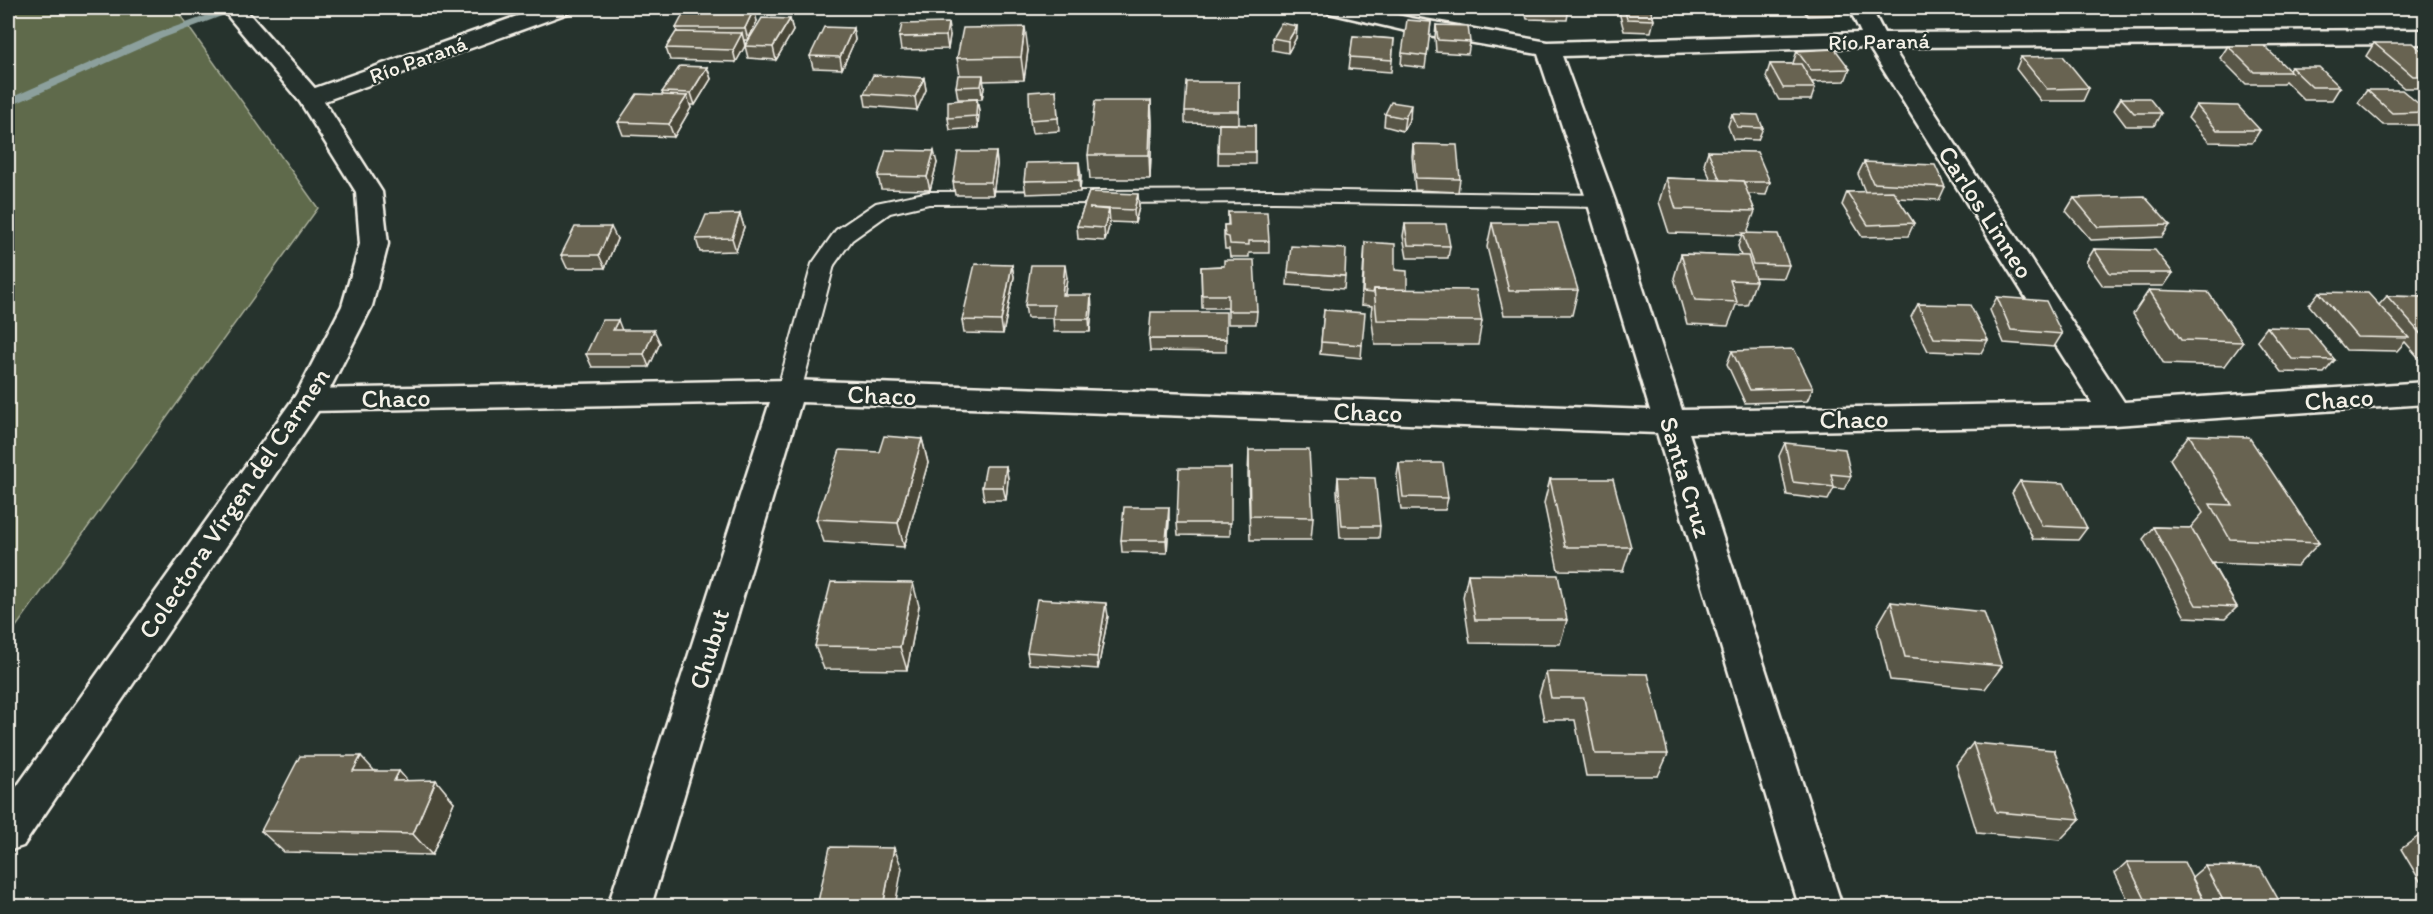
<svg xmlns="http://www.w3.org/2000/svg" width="2433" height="914" viewBox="0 0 2433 914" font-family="Itim,sans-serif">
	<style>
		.green { fill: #5e6b4c; stroke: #a9ae9a; stroke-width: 1.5 }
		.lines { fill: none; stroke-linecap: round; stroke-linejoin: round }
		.stream { fill: #8ca09d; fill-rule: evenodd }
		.service-casing { stroke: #f4f1e8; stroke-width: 4 }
		.minor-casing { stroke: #f4f1e8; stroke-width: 5 }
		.secondary-casing { stroke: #f4f1e8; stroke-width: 5 }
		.service { fill: #26332d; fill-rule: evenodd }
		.minor { fill: #26332d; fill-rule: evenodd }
		.secondary { fill: #26332d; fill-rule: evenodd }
		.wall { fill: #595646; stroke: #f4f1e8; stroke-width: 1.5; fill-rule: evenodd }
		.shaded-wall { fill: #494639; stroke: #f4f1e8; stroke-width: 1.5 }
		.building { fill: #686451; stroke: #f4f1e8; stroke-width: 1.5 }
		.labels { text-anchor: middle; stroke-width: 4.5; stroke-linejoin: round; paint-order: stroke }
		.far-street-label { font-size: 22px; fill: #f4f1e8; stroke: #26332d }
		.street-label { font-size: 26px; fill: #f4f1e8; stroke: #26332d }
	</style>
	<rect width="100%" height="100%" fill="#26332d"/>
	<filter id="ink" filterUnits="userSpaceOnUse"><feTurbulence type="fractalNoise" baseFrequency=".0167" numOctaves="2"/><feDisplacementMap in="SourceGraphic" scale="12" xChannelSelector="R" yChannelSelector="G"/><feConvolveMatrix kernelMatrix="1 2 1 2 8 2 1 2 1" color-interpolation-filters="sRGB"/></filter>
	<g filter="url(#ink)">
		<polygon class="green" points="8,8 175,8 318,208 8,638"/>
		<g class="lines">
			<polygon class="stream" points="228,8 243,8 163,38 8,107 8,99 155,34"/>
			<defs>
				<polygon id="service" points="1275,190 1601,195 1608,197 1611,201 1608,205 1601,207 1275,202 929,204 890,213 852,240 834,265 801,391 798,397 789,399 780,397 777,391 812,264 836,230 876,203 929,192"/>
				<g id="minor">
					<polygon points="540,8 571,8 568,13 319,103 310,105 301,103 298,98 301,93"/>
					<path d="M 1326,8 L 1365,8 L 1411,18 L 1548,42 L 1861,33 L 1849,8 L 1871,8 L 1884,33 L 2426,30 L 2426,44 L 1892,47 L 2124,402 L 2426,382 L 2426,404 L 2115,425 L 1689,433 L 1842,906 L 1799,906 L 1657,433 L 801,402 L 651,906 L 608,906 L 770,402 L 309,411 L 298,408 L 293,400 L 298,392 L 309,389 L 789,380 L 1650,410 L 1587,201 L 1538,54 L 1411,32 L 1329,13 ZM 1869,47 L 2092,403 L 1682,410 L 1615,201 L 1562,56 Z"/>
				</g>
				<polygon id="secondary" points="221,8 244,8 319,93 382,192 388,244 372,306 320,408 23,846 8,851 8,799 296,395 342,306 360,244 356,192 300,102"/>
			</defs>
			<use href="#service" class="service-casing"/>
			<use href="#minor" class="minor-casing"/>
			<use href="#secondary" class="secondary-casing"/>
			<use href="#service" class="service"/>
			<use href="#minor" class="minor"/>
			<use href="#secondary" class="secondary"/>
		</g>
		<g class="wall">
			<polygon points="1524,8 1569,8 1567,20 1527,19"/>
			<polygon points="1620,8 1650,8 1654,20 1651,32 1624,31 1619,12"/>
			<polygon points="1671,8 1713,8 1711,15 1674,14"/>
			<polygon points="1722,8 1758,8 1757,11 1725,12"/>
			<polygon points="1801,8 1843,8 1840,15 1808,16"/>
			<path d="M 790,19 L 793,31 L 776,60 L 748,58 L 745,46 L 736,62 L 670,60 L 666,48 L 677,32 L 676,28 L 757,21 L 748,40 ZM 744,40 L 748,40 L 745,45 Z"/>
			<polygon points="1431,22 1425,68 1401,65 1402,53"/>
			<polygon points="1436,25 1470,42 1468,54 1436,52 1435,37"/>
			<polygon points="1297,26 1296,38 1288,53 1272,50 1272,38"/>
			<polygon points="853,28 855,40 842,69 813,68 810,56"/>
			<polygon points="950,35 948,49 901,50 899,37"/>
			<polygon points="1353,36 1394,39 1391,72 1349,69"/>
			<polygon points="2374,43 2426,54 2426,88 2404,88 2366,56"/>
			<polygon points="2228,46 2289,70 2291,67 2340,87 2332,100 2304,100 2285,81 2283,84 2246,84 2220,58"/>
			<polygon points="1028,50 1024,80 983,81 984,87 982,99 958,99 956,87 960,75 957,58"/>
			<polygon points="1797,51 1850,69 1845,81 1812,82 1815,88 1811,100 1779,100 1766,77 1770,64 1794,64 1793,63"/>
			<polygon points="2021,57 2089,88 2083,101 2041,101 2016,69"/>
			<polygon points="707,67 711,79 695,105 690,105 691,108 674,137 623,135 618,122 663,95 662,92"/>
			<polygon points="924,78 926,90 917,110 866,106 864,94"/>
			<polygon points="1239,82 1239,124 1185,123 1185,111"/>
			<polygon points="1056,90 1059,131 1032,133 1030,120"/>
			<polygon points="2367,90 2426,110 2426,116 2419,125 2383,125 2358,103"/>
			<polygon points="2121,98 2161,113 2154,126 2126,126 2114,110"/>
			<polygon points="977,99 979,111 978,128 950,130 948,118"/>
			<polygon points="1151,101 1152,125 1150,179 1090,179 1088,155"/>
			<polygon points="2196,105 2260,130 2252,143 2209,142 2188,118"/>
			<polygon points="1385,114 1410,118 1403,131 1384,126"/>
			<polygon points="1732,114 1763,128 1758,140 1733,139 1728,126"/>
			<polygon points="1219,124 1255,125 1255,164 1218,164"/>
			<polygon points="1413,144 1460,179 1458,192 1415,190 1412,156"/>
			<polygon points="1708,151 1770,182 1766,195 1748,194 1755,211 1747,233 1789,265 1784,278 1754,277 1756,281 1747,305 1736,305 1728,326 1687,324 1674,278 1681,254 1741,256 1738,246 1742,235 1669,233 1659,202 1666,178 1711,180 1704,164"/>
			<polygon points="996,152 997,165 993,195 955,195 953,182"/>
			<polygon points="1864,162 1945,187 1939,200 1897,198 1914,223 1908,236 1862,237 1842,205 1847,192 1865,192 1858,174"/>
			<polygon points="937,163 930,190 881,189 878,176"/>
			<polygon points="1081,175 1080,192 1026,194 1024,181"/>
			<polygon points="1089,192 1139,207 1135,223 1110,222 1105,241 1078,239 1077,226"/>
			<polygon points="2074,198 2170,225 2162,237 2091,240 2066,211"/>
			<polygon points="1228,212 1269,241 1269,253 1249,253 1249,257 1230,257 1229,249 1225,249 1224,238 1224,225 1228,225"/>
			<polygon points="740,214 744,227 736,251 700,252 696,239"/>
			<polygon points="1492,223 1578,290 1572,315 1504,315 1487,247"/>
			<polygon points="1405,224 1450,246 1448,258 1407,258 1403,236"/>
			<polygon points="617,239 605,268 567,268 561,255"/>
			<polygon points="1365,242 1395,270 1407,290 1482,321 1478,345 1375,345 1371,314 1372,306 1361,305"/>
			<polygon points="2094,249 2173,273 2164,286 2103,286 2086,262"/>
			<polygon points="1012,265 1014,277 1003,334 964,333 962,320"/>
			<polygon points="1224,266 1257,311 1256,324 1228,324 1228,308 1202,308 1201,267"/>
			<polygon points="1288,272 1345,276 1344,289 1287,285"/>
			<polygon points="1067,278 1065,295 1092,308 1090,332 1054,332 1053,318 1027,318 1025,305"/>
			<polygon points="2149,290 2243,342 2225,366 2164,364 2133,314"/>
			<polygon points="2319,292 2379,305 2387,296 2426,297 2426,357 2418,357 2405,342 2397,351 2346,350 2309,305"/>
			<polygon points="1997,297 2062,334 2054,347 2004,343 1990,310"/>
			<polygon points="1918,304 1988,340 1981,353 1928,351 1911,317"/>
			<polygon points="1324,310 1362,345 1361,358 1320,354"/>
			<polygon points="2267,327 2335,360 2324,373 2281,372 2257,340"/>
			<polygon points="622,330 660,343 649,367 592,367 586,354"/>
			<polygon points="1149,339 1226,339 1226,352 1150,351"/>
			<polygon points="1732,351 1813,388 1807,401 1745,403 1727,364"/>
			<polygon points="2189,435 2319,543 2297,566 2212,563 2237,607 2225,619 2185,617 2143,539 2153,527 2190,528 2203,513 2170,459"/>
			<polygon points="922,439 928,463 904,547 824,542 816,519 879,452"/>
			<polygon points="1785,443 1851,476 1844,489 1834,488 1828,500 1787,495 1779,456"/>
			<polygon points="1249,450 1313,517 1311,540 1250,540 1248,474"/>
			<polygon points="1399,463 1448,498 1445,510 1401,510 1397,476"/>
			<polygon points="1006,466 1008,479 1006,500 984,500 982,487"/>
			<polygon points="1231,468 1230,536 1178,535 1177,523"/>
			<polygon points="1338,477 1380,526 1379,538 1340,538 1337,490"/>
			<polygon points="1550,479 1631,547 1623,571 1558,570 1544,503"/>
			<polygon points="2020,481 2087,528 2078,540 2033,539 2012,493"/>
			<polygon points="1169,520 1167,553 1122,552 1121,540"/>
			<polygon points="1468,574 1567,620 1560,644 1470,643 1463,597"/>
			<polygon points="1891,602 2002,666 1985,689 1890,680 1877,626"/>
			<polygon points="919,606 907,670 824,669 815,646"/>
			<polygon points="1108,616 1098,669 1029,664 1027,652"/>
			<polygon points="1546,672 1668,754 1658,776 1586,776 1575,720 1544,720 1539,695"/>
			<polygon points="1973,743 2080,819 2060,840 1977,833 1956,765"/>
			<polygon points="375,771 408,781 454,802 432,855 284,852 261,831"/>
			<polygon points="2426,831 2426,891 2401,849"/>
			<polygon points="2127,862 2206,906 2131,906 2115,873"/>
			<polygon points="2205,866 2282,906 2207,906 2192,877"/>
		</g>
		<g class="shaded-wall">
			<polygon points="754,9 757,21 748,40 745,28"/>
			<polygon points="790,19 793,31 776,60 773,47"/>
			<polygon points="948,23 950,35 948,49 946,36"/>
			<polygon points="1297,26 1296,38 1288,53 1288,41"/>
			<polygon points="1025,27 1028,50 1024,80 1021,57"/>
			<polygon points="853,28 855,40 842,69 840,57"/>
			<polygon points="742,33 745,46 736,62 733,50"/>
			<polygon points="707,67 711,79 695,105 691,93"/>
			<polygon points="983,75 984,87 982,99 981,86"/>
			<polygon points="924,78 926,90 917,110 915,97"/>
			<polygon points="687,96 691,108 674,137 669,124"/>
			<polygon points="977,99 979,111 978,128 976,116"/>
			<polygon points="1151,101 1152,125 1150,179 1149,155"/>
			<polygon points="1411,105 1410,118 1403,131 1405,118"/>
			<polygon points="934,151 937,163 930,190 927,177"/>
			<polygon points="996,152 997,165 993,195 991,182"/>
			<polygon points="1079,162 1081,175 1080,192 1079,180"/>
			<polygon points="1138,194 1139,207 1135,223 1134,210"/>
			<polygon points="1109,210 1110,223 1105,241 1104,228"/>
			<polygon points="740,214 744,227 736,251 732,238"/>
			<polygon points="611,227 617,239 605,268 599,255"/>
			<polygon points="1012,265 1014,277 1003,334 1001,321"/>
			<polygon points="1065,265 1067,278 1063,307 1062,295"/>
			<polygon points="1091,295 1092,308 1090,332 1089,319"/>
			<polygon points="618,320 623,333 613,330"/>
			<polygon points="654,330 660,343 649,367 644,354"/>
			<polygon points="922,439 928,463 904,547 898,523"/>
			<polygon points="1006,466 1008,479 1006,500 1003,487"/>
			<polygon points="1169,507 1169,520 1167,553 1166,540"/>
			<polygon points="913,583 919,606 907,670 900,647"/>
			<polygon points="1106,603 1108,616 1098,669 1097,657"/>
			<polygon points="361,756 380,777 353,771"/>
			<polygon points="399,771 418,793 394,781"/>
			<polygon points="436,780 454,802 432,855 413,834"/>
			<polygon points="894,848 902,868 895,906 883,906"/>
		</g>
		<g class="building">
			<polygon points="1624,8 1650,8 1654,20 1627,19"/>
			<polygon points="686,9 754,9 745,28 676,28"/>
			<polygon points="762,18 790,19 773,47 745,46"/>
			<polygon points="1407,20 1431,22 1427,56 1402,53"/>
			<polygon points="948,23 946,36 899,37 902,24"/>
			<polygon points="1281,23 1297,26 1288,41 1272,38"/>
			<polygon points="1436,25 1468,26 1470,42 1438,40"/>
			<polygon points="824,27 853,28 840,57 810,56"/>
			<polygon points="1025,27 1021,57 957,58 963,28"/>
			<polygon points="676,32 742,33 733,50 666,48"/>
			<polygon points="1353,36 1394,39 1392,60 1350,57"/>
			<polygon points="2374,43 2412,43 2426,54 2426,76 2413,76"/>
			<polygon points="2228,46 2264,46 2291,72 2254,72"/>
			<polygon points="1835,49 1850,69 1811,70 1797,51"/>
			<polygon points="2063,56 2089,88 2047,89 2021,57"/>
			<polygon points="1770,64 1801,64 1815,88 1783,88"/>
			<polygon points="680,66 707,67 691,93 662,92"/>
			<polygon points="2291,67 2319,67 2340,87 2312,87"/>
			<polygon points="873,75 924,78 915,97 864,94"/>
			<polygon points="958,75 983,75 981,86 956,87"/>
			<polygon points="1187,82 1239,82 1239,111 1185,111"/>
			<polygon points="1056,90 1058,118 1030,120 1029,92"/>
			<polygon points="2367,90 2402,90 2426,110 2426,112 2392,113"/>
			<polygon points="637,94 687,96 669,124 618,122"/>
			<polygon points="2121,98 2149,98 2161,113 2134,113"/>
			<polygon points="977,99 976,116 948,118 948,101"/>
			<polygon points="1095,101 1151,101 1149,155 1088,155"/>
			<polygon points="1391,102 1411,105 1405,118 1385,114"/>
			<polygon points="2196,105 2238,106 2260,130 2217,130"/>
			<polygon points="1732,114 1758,115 1763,128 1737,127"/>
			<polygon points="1219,124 1255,125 1255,152 1218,152"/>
			<polygon points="1413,144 1457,145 1460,179 1416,178"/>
			<polygon points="886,150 934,151 927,177 878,176"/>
			<polygon points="1708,151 1757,152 1770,182 1744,182 1743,181 1720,180"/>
			<polygon points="958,152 996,152 991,182 953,182"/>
			<polygon points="1079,162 1079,180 1024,181 1026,163"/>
			<polygon points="1864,162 1935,165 1945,187 1873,183"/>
			<polygon points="1666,178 1743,181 1755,211 1676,209"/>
			<polygon points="1893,191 1914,223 1868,225 1847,192"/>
			<polygon points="1089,192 1138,194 1134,210 1089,208 1109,210 1104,228 1077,226"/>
			<polygon points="2144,196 2170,225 2098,227 2074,198"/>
			<polygon points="1228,212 1267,212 1269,241 1249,241 1249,245 1230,244 1229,237 1225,236 1224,225 1229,225"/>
			<polygon points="740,214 732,238 696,239 706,215"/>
			<polygon points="1492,223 1558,223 1578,290 1509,291"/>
			<polygon points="1405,224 1446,224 1450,246 1408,245"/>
			<polygon points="575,227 611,227 599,255 561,255"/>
			<polygon points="1742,233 1778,234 1789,265 1753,264"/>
			<polygon points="1365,242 1395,244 1395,270 1407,271 1407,290 1374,289 1373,293 1363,292"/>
			<polygon points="1291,246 1346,249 1345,276 1288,272"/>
			<polygon points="2094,249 2155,250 2173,273 2110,273"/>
			<polygon points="1681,254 1748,256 1756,281 1730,280 1737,302 1695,300"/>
			<polygon points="1224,260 1254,260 1257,311 1228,311 1228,295 1202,295 1201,267 1224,266"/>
			<polygon points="975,264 1012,265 1001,321 962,320"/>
			<polygon points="1031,265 1065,265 1062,295 1091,295 1089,319 1053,319 1054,305 1025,305"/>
			<polygon points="1374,289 1476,290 1482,321 1377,320"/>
			<polygon points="2149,290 2208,292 2243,342 2181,340"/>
			<polygon points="2319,292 2368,293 2409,338 2357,337"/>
			<polygon points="2387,296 2426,297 2426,340"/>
			<polygon points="1997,297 2046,301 2062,334 2011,330"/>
			<polygon points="1918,304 1970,305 1988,340 1934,338"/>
			<polygon points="1324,310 1365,313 1362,345 1321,342"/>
			<polygon points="1151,312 1226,312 1226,339 1149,339"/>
			<polygon points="602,320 618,320 613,330 654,330 644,354 586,354"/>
			<polygon points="2267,327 2308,328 2335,360 2292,359"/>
			<polygon points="1794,349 1813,388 1750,390 1732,351"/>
			<polygon points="2189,435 2249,437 2319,543 2230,539 2210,504 2232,505"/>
			<polygon points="884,436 922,439 898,523 816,519 840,450 879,452"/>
			<polygon points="1785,443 1845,449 1851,476 1831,474 1834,487 1793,482"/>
			<polygon points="1249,450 1309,450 1313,517 1250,516"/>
			<polygon points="1399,463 1443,463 1448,498 1403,497"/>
			<polygon points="986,466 1006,466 1003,487 982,487"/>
			<polygon points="1179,468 1231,468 1231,523 1177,523"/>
			<polygon points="1338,477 1375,478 1380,526 1342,526"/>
			<polygon points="1550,479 1613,479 1631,547 1565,547"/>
			<polygon points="2020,481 2064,483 2087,528 2042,526"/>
			<polygon points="1124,507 1169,507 1166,540 1121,540"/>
			<polygon points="2153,527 2191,528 2237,607 2196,605"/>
			<polygon points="1468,574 1558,575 1567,620 1475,620"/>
			<polygon points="831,582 913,583 900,647 815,646"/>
			<polygon points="1037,599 1106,603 1097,657 1027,652"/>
			<polygon points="1891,602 1984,612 2002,666 1905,657"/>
			<polygon points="1546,672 1648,674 1668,754 1595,754 1584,698 1551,698"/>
			<polygon points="1973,743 2054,750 2080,819 1996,812"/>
			<polygon points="300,756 361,756 353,771 399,771 394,781 436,780 413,834 261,831"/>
			<polygon points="830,847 894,848 883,906 817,906"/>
			<polygon points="2127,862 2184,862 2206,906 2148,905"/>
			<polygon points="2205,866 2260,867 2282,906 2226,906"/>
		</g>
	</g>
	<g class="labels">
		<g class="far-street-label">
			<text transform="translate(1879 41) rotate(-1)" y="8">Río Paraná</text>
			<text transform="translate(418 59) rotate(-20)" y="8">Río Paraná</text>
		</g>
		<g class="street-label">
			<text transform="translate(1986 212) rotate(57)" y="9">Carlos Linneo</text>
			<text transform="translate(882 395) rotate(2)" y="9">Chaco</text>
			<text transform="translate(396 398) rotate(-1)" y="9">Chaco</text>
			<text transform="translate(2339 399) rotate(-4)" y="9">Chaco</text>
			<text transform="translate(1368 412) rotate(2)" y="9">Chaco</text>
			<text transform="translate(1854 419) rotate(-1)" y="9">Chaco</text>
			<text transform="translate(1686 477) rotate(73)" y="9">Santa Cruz</text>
			<text transform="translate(234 503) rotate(-56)" y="9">Colectora Vírgen del Carmen</text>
			<text transform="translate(709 649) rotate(-73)" y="9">Chubut</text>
		</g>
	</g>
	<rect width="2433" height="914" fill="none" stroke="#26332d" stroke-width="30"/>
	<rect x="15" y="15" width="2403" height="884" fill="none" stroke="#f4f1e8" stroke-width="2" filter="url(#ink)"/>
</svg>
